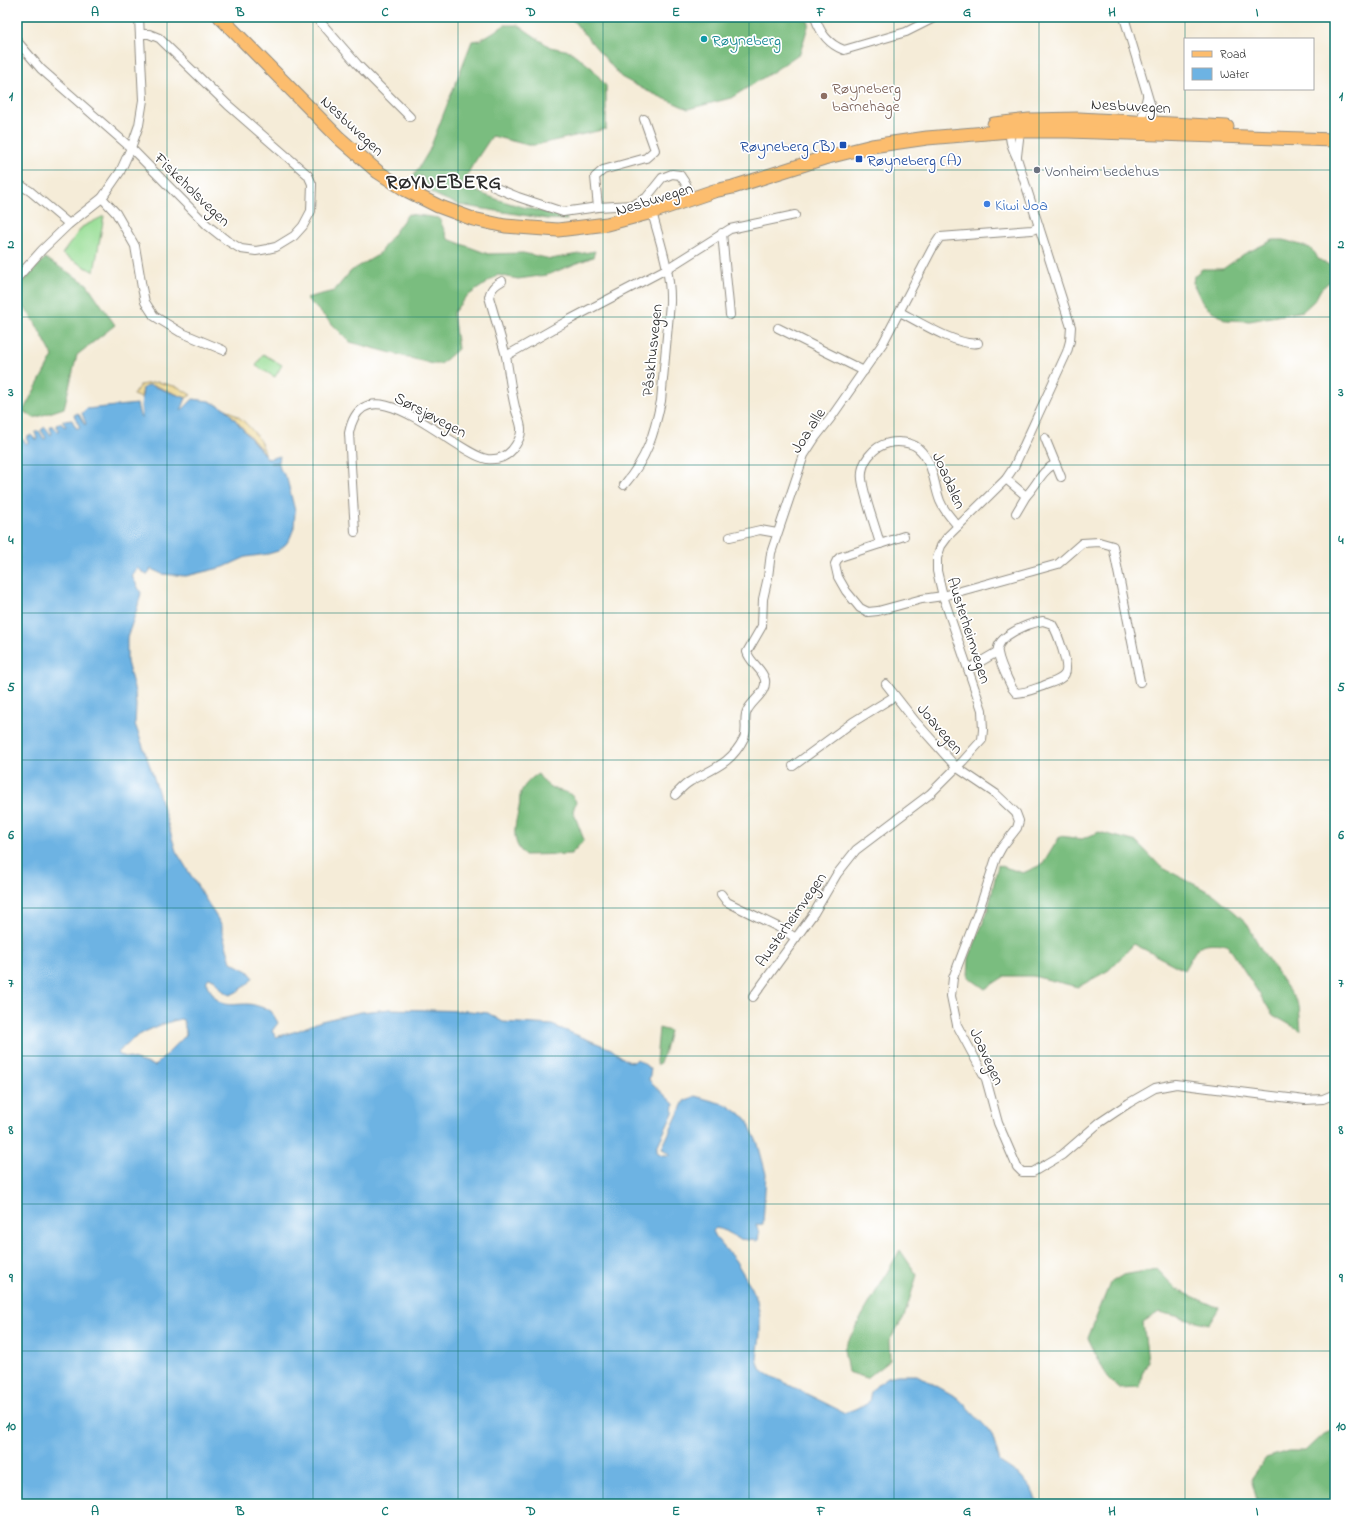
<svg xmlns="http://www.w3.org/2000/svg" width="1352" height="1521" viewBox="0 0 1352 1521" font-family="'Indie Flower',sans-serif">
	<style>
		.green { fill: #99de96; stroke: #628460 }
		.forest { fill: #7abd7f; stroke: #527455 }
		.sand { fill: #eeda9e; stroke: #8c8264 }
		.water { fill: #6db3e3; stroke: #4c6f87; fill-rule: evenodd }
		.lines { fill: none; stroke-linecap: round; stroke-linejoin: round }
		.street-casing { stroke: #908c82; stroke-width: 10 }
		.primary-casing { stroke: #908c82; stroke-width: 15 }
		.street { stroke: #fff; stroke-width: 8 }
		.primary { stroke: #fcbd6e; stroke-width: 13 }
		.grid { fill: none; stroke: #0f766e; stroke-width: 1; stroke-opacity: 0.55 }
		.culture-dot { fill: #0f9aa8; stroke: #fff; stroke-width: 1.5 }
		.education-dot { fill: #8d6e63; stroke: #fff; stroke-width: 1.5 }
		.transit-dot { fill: #1a4fb4; stroke: #fff; stroke-width: 1.5 }
		.worship-dot { fill: #6b7280; stroke: #fff; stroke-width: 1.5 }
		.shop-dot { fill: #3f7fe0; stroke: #fff; stroke-width: 1.5 }
		.labels { text-anchor: middle; stroke-width: 3.5; stroke-linejoin: round; paint-order: stroke }
		.culture-label { font-size: 16px; fill: #0d838f; stroke: #fff; text-anchor: start }
		.education-label { font-size: 16px; fill: #785e54; stroke: #fff; text-anchor: start }
		.street-label { font-size: 16px; fill: #2b2b2b; stroke: #fff }
		.transit-label { font-size: 16px; fill: #164399; stroke: #fff; text-anchor: end }
		.worship-label { font-size: 16px; fill: #5b616d; stroke: #fff; text-anchor: start }
		.shop-label { font-size: 16px; fill: #366cbe; stroke: #fff; text-anchor: start }
		.district-label { font-size: 20px; font-weight: bold; letter-spacing: 1px; fill: #2b2b2b; stroke: #fff }
		.neatline { fill: none; stroke: #0f766e; stroke-width: 1.5 }
		.grid-label { font-size: 13px; text-anchor: middle; font-weight: bold; fill: #0f766e }
	</style>
	<rect width="100%" height="100%" fill="#fff"/>
	<filter id="ink" filterUnits="userSpaceOnUse"><feTurbulence type="fractalNoise" baseFrequency=".025" numOctaves="2"/><feDisplacementMap in="SourceGraphic" scale="8" xChannelSelector="R" yChannelSelector="G"/><feConvolveMatrix kernelMatrix="1 2 1 2 8 2 1 2 1" color-interpolation-filters="sRGB"/></filter>
	<filter id="wash" filterUnits="userSpaceOnUse"><feTurbulence type="fractalNoise" baseFrequency=".012" numOctaves="4" result="noise"/><feDisplacementMap in="SourceGraphic" scale="16" xChannelSelector="R" yChannelSelector="G"/><feGaussianBlur stdDeviation="0.9" result="paint"/><feColorMatrix in="noise" values="0 0 0 0 0 0 0 0 0 0 0 0 0 0 0 0 0 1.4 0 .05"/><feComposite in="paint" operator="in"/></filter>
	<g filter="url(#wash)">
		<rect width="100%" height="100%" fill="#f5ecd8"/>
		<g class="green">
			<polygon points="104,216 94,272 62,254 82,227"/>
			<polygon points="263,354 282,365 275,377 256,366"/>
		</g>
		<g class="forest">
			<polygon points="570,17 805,17 809,23 800,53 774,71 731,98 688,109 645,90 621,77"/>
			<path d="M 505,25 L 518,25 L 550,47 L 570,51 L 592,68 L 606,86 L 606,129 L 535,145 L 528,145 L 492,136 L 472,166 L 462,184 C 490,200 533,211 565,215 L 567,220 L 548,219 L 459,205 L 433,194 L 422,176 L 412,179 L 429,151 L 472,41 L 480,40 Z"/>
			<polygon points="408,214 439,218 448,239 488,254 523,253 551,259 595,251 593,257 547,275 518,279 498,275 466,297 453,313 458,349 441,364 433,364 350,342 306,298 334,291 351,271 378,255"/>
			<polygon points="1273,240 1284,240 1310,248 1315,253 1318,259 1335,268 1335,277 1321,289 1315,300 1303,311 1250,321 1226,320 1206,307 1202,302 1193,283 1194,276 1202,269 1223,269 1244,254"/>
			<polygon points="45,258 87,284 115,325 77,355 64,408 34,418 23,411 53,356 33,319 17,298 17,288"/>
			<path d="M 538,774 C 541,778 544,783 549,786 C 560,794 570,788 576,802 L 573,811 L 584,840 L 571,854 L 525,855 C 510,842 515,824 519,808 C 520,803 519,797 521,792 C 524,785 531,778 538,774 Z"/>
			<path d="M 1099,832 L 1137,842 L 1161,867 L 1215,895 L 1246,922 L 1261,949 L 1299,1005 L 1301,1031 L 1273,1015 L 1227,944 C 1195,942 1200,944 1184,970 L 1134,944 L 1109,970 L 1078,987 L 1033,976 L 1005,976 L 985,989 L 968,977 L 969,958 L 988,910 L 998,865 L 1023,873 L 1043,864 L 1060,836 L 1082,839 Z"/>
			<polygon points="659,1028 670,1031 664,1054 659,1064 657,1065 656,1062"/>
			<polygon points="900,1250 917,1275 904,1317 889,1341 890,1360 867,1378 848,1372 844,1349 859,1321"/>
			<polygon points="1157,1269 1176,1289 1219,1308 1209,1324 1159,1312 1143,1322 1148,1361 1142,1374 1140,1387 1118,1388 1107,1377 1088,1338 1110,1283 1123,1275"/>
			<polygon points="1335,1430 1335,1504 1295,1504 1283,1502 1257,1500 1251,1479 1266,1458 1288,1451 1305,1451 1323,1434"/>
		</g>
		<g class="sand">
			<polygon points="157,382 178,387 191,395 186,398 156,386 143,388 141,398 133,395 140,385"/>
			<path d="M 226,409 C 242,417 261,436 265,454 Z"/>
		</g>
		<path class="water" d="M 150,385 L 186,398 L 181,411 L 193,399 L 209,401 L 226,409 L 268,459 L 280,456 L 279,462 L 270,463 L 279,463 L 280,469 L 287,479 L 295,511 L 294,528 L 290,538 L 286,544 L 278,551 L 268,554 L 246,557 L 224,567 L 186,576 L 162,574 L 151,569 L 147,575 L 137,568 L 132,576 L 141,593 L 137,609 L 127,638 L 127,662 L 135,692 L 136,706 L 135,724 L 153,775 L 176,851 L 222,926 L 222,932 L 231,962 L 248,971 L 253,977 C 249,985 238,992 230,995 L 223,991 L 214,979 L 209,978 L 207,980 C 206,985 208,987 211,991 C 221,1009 230,1004 247,1004 C 254,1004 264,1008 271,1011 L 277,1021 L 278,1023 L 272,1031 L 276,1037 L 297,1031 L 321,1021 L 361,1012 L 390,1009 L 470,1011 L 488,1013 L 503,1022 L 552,1025 L 611,1049 L 627,1061 L 634,1062 L 637,1059 L 651,1069 L 649,1080 L 674,1104 L 673,1113 L 657,1147 L 657,1152 L 662,1155 L 670,1155 L 662,1148 L 684,1101 L 695,1096 L 727,1105 L 746,1118 L 758,1144 L 766,1174 L 763,1224 L 756,1225 L 759,1233 L 758,1241 L 739,1239 L 726,1231 L 716,1228 L 713,1231 L 717,1239 L 735,1260 L 752,1288 L 757,1300 L 760,1317 L 760,1335 L 757,1359 L 760,1368 L 769,1375 L 845,1413 L 867,1404 L 869,1401 L 871,1392 L 878,1384 L 888,1377 L 897,1375 L 917,1375 L 958,1398 L 988,1429 L 992,1435 L 1000,1462 L 1021,1476 L 1031,1488 L 1038,1504 L 17,1504 L 17,456 L 19,455 L 17,454 L 17,447 L 19,448 L 20,446 L 17,443 L 17,439 L 20,437 L 27,444 L 28,442 L 26,438 L 31,435 L 36,440 L 37,439 L 35,432 L 39,431 L 44,439 L 46,438 L 41,430 L 45,427 L 51,435 L 52,433 L 49,426 L 53,426 L 58,432 L 59,430 L 56,425 L 60,423 L 65,427 L 66,426 L 62,421 L 72,420 L 76,428 L 80,428 L 74,415 L 78,413 L 85,425 L 86,424 L 82,413 L 86,409 L 137,404 L 140,416 L 142,419 L 141,406 L 143,388 ZM 180,1019 L 183,1020 L 186,1031 L 184,1037 L 155,1066 L 120,1055 L 118,1053 C 133,1034 158,1025 180,1019 Z"/>
	</g>
	<g filter="url(#ink)">
		<g class="lines">
			<defs>
				<g id="street">
					<polyline points="316,17 357,64 410,117"/>
					<path d="M 815,17 C 820,33 828,44 844,50 L 906,32 L 936,17"/>
					<polyline points="1124,17 1151,107 1153,123 1150,126"/>
					<polyline points="17,41 41,69 131,148 207,225 226,240 241,249 256,251 267,249 276,247 294,236 303,226 311,211 312,184 308,175 228,105 159,38 149,34 141,34"/>
					<polyline points="1143,127 1141,122 1147,97"/>
					<polyline points="1017,156 1020,131 1018,128"/>
					<polyline points="17,183 30,191 69,224"/>
					<polyline points="494,187 518,197 563,212 598,207 633,205 646,198 662,178 672,174 680,175 686,184 691,199"/>
					<polyline points="102,198 116,213 135,246 142,288 145,302 154,316 180,332 223,350"/>
					<polyline points="598,207 595,177 603,170 646,158 655,150 644,119"/>
					<polyline points="722,233 730,315"/>
					<polyline points="17,278 42,250 69,224 102,198 120,172 131,148 139,125 143,100 139,17"/>
					<path d="M 502,281 C 495,285 491,288 489,297 L 506,356"/>
					<path d="M 900,312 C 917,321 959,347 978,343"/>
					<polyline points="778,328 864,371"/>
					<polyline points="1045,438 1061,477"/>
					<path d="M 1006,479 L 1026,496 C 1037,485 1041,471 1055,464"/>
					<path d="M 624,485 C 647,458 654,435 661,401 L 670,303 C 671,271 660,243 652,212"/>
					<polyline points="1016,513 1026,496"/>
					<path d="M 958,526 C 951,518 944,511 940,501 C 933,483 934,462 918,448 C 911,442 898,441 889,443 C 873,446 860,463 862,479 C 864,497 875,525 880,544 L 840,557 L 837,560 L 835,564 L 838,577 L 846,591 L 860,608 L 868,612 L 878,611 L 922,599 L 943,596 L 1058,564 L 1082,543 L 1099,542 L 1113,546 L 1140,682"/>
					<path d="M 355,532 L 349,433 C 364,358 454,453 487,459 C 497,460 506,457 512,450 C 516,445 521,437 521,431 C 522,424 516,414 515,407 C 511,391 509,373 506,356 L 569,320 L 668,268 L 730,229 L 795,215"/>
					<polyline points="730,537 760,530 777,533"/>
					<polyline points="880,544 904,536"/>
					<path d="M 1043,621 L 1052,624 C 1057,632 1070,666 1065,674 C 1061,681 1049,683 1043,686 C 1034,689 1026,693 1016,693 L 1012,688 C 1007,677 1000,665 998,653 C 994,636 1030,623 1043,621 Z"/>
					<polyline points="968,669 997,652"/>
					<polyline points="886,684 915,721 956,767 996,794 1016,813 1019,821 1017,828 1002,847 996,858 980,907 953,978 951,996 957,1025 986,1079 998,1123 1017,1167 1022,1172 1033,1172 1062,1155 1099,1123 1129,1103 1155,1088 1176,1084 1305,1100 1323,1099 1335,1094"/>
					<polyline points="793,766 853,722 895,696"/>
					<path d="M 675,795 C 680,790 685,784 691,781 C 714,768 731,764 744,738 C 748,729 743,719 747,711 C 752,700 767,693 765,680 C 763,669 750,663 747,652 L 762,626 L 763,599 L 768,577 L 771,553 L 804,455 L 815,438 L 830,419 L 883,343 L 932,249 L 940,237 L 1032,230 L 1039,227"/>
					<polyline points="721,894 727,902 778,927 796,938"/>
					<path d="M 753,997 L 814,913 L 837,874 L 856,850 L 930,794 L 963,761 L 982,740 L 983,730 L 982,710 L 943,596 L 937,571 L 937,558 L 941,546 L 949,535 L 1006,479 L 1014,467 L 1067,352 L 1070,341 L 1071,327 L 1017,158 C 1013,149 1007,138 1012,128"/>
				</g>
				<g id="primary">
					<polyline points="220,17 339,138 378,172 406,190 438,206 473,219 505,226 558,230 607,224 652,212 714,191 733,187 824,158 872,146 927,138 1010,131 1068,131 1335,140"/>
					<polyline points="994,124 1029,120 1079,119 1227,127"/>
				</g>
			</defs>
			<use href="#street" class="street-casing"/>
			<use href="#primary" class="primary-casing"/>
			<use href="#street" class="street"/>
			<use href="#primary" class="primary"/>
		</g>
	</g>
	<path class="grid" d="M 167,17 L 167,1504M 313,17 L 313,1504M 458,17 L 458,1504M 603,17 L 603,1504M 749,17 L 749,1504M 894,17 L 894,1504M 1039,17 L 1039,1504M 1185,17 L 1185,1504M 17,170 L 1335,170M 17,317 L 1335,317M 17,465 L 1335,465M 17,613 L 1335,613M 17,760 L 1335,760M 17,908 L 1335,908M 17,1056 L 1335,1056M 17,1204 L 1335,1204M 17,1351 L 1335,1351"/>
	<circle class="culture-dot" cx="704" cy="39" r="4"/>
	<circle class="education-dot" cx="824" cy="96" r="4"/>
	<g class="transit-dot">
		<rect x="839" y="141" width="8" height="8" rx="2"/>
		<rect x="855" y="155" width="8" height="8" rx="2"/>
	</g>
	<circle class="worship-dot" cx="1037" cy="170" r="4"/>
	<circle class="shop-dot" cx="987" cy="204" r="4"/>
	<g class="labels">
		<g class="culture-label">
			<text x="712" y="45">Røyneberg</text>
		</g>
		<g class="education-label">
			<text x="832" y="93">Røyneberg<tspan x="832" dy="18">barnehage</tspan></text>
		</g>
		<g class="street-label">
			<text transform="translate(1131 105) rotate(3)" y="6">Nesbuvegen</text>
			<text transform="translate(353 125) rotate(43)" y="6">Nesbuvegen</text>
			<text transform="translate(193 189) rotate(44)" y="6">Fiskeholsvegen</text>
			<text transform="translate(654 198) rotate(-17)" y="6">Nesbuvegen</text>
			<text transform="translate(651 350) rotate(-84)" y="6">Påskhusvegen</text>
			<text transform="translate(431 414) rotate(28)" y="6">Sørsjøvegen</text>
			<text transform="translate(807 430) rotate(-57)" y="6">Joa alle</text>
			<text transform="translate(950 480) rotate(66)" y="6">Joadalen</text>
			<text transform="translate(970 630) rotate(72)" y="6">Austerheimvegen</text>
			<text transform="translate(941 728) rotate(49)" y="6">Joavegen</text>
			<text transform="translate(790 919) rotate(-55)" y="6">Austerheimvegen</text>
			<text transform="translate(988 1056) rotate(65)" y="6">Joavegen</text>
		</g>
		<g class="transit-label">
			<text x="835" y="151">Røyneberg (B)</text>
			<text x="867" y="165" text-anchor="start">Røyneberg (A)</text>
		</g>
		<g class="worship-label">
			<text x="1045" y="176">Vonheim bedehus</text>
		</g>
		<g class="shop-label">
			<text x="995" y="210">Kiwi Joa</text>
		</g>
		<g class="district-label">
			<text x="444" y="188">RØYNEBERG</text>
		</g>
	</g>
	<rect width="1352" height="1521" fill="none" stroke="#fff" stroke-width="44"/>
	<rect x="1184" y="38" width="130" height="52" fill="#ffffff" stroke="#aaaaaa"/>
	<rect x="1192" y="51" width="20" height="6" fill="#fcbd6e" stroke="#aaaaaa"/>
	<text x="1220" y="58" font-size="12" fill="#2b2b2b">Road</text>
	<rect x="1192" y="68" width="20" height="12" fill="#6db3e3" stroke="#aaaaaa"/>
	<text x="1220" y="78" font-size="12" fill="#2b2b2b">Water</text>
	<rect x="22" y="22" width="1308" height="1477" class="neatline"/>
	<g class="grid-label">
		<text x="95" y="16">A</text>
		<text x="240" y="16">B</text>
		<text x="385" y="16">C</text>
		<text x="531" y="16">D</text>
		<text x="676" y="16">E</text>
		<text x="821" y="16">F</text>
		<text x="967" y="16">G</text>
		<text x="1112" y="16">H</text>
		<text x="1257" y="16">I</text>
		<text x="11" y="100">1</text>
		<text x="1341" y="100">1</text>
		<text x="11" y="248">2</text>
		<text x="1341" y="248">2</text>
		<text x="11" y="396">3</text>
		<text x="1341" y="396">3</text>
		<text x="11" y="544">4</text>
		<text x="1341" y="544">4</text>
		<text x="11" y="691">5</text>
		<text x="1341" y="691">5</text>
		<text x="11" y="839">6</text>
		<text x="1341" y="839">6</text>
		<text x="11" y="987">7</text>
		<text x="1341" y="987">7</text>
		<text x="11" y="1134">8</text>
		<text x="1341" y="1134">8</text>
		<text x="11" y="1282">9</text>
		<text x="1341" y="1282">9</text>
		<text x="11" y="1430">10</text>
		<text x="1341" y="1430">10</text>
		<text x="95" y="1515">A</text>
		<text x="240" y="1515">B</text>
		<text x="385" y="1515">C</text>
		<text x="531" y="1515">D</text>
		<text x="676" y="1515">E</text>
		<text x="821" y="1515">F</text>
		<text x="967" y="1515">G</text>
		<text x="1112" y="1515">H</text>
		<text x="1257" y="1515">I</text>
	</g>
</svg>
